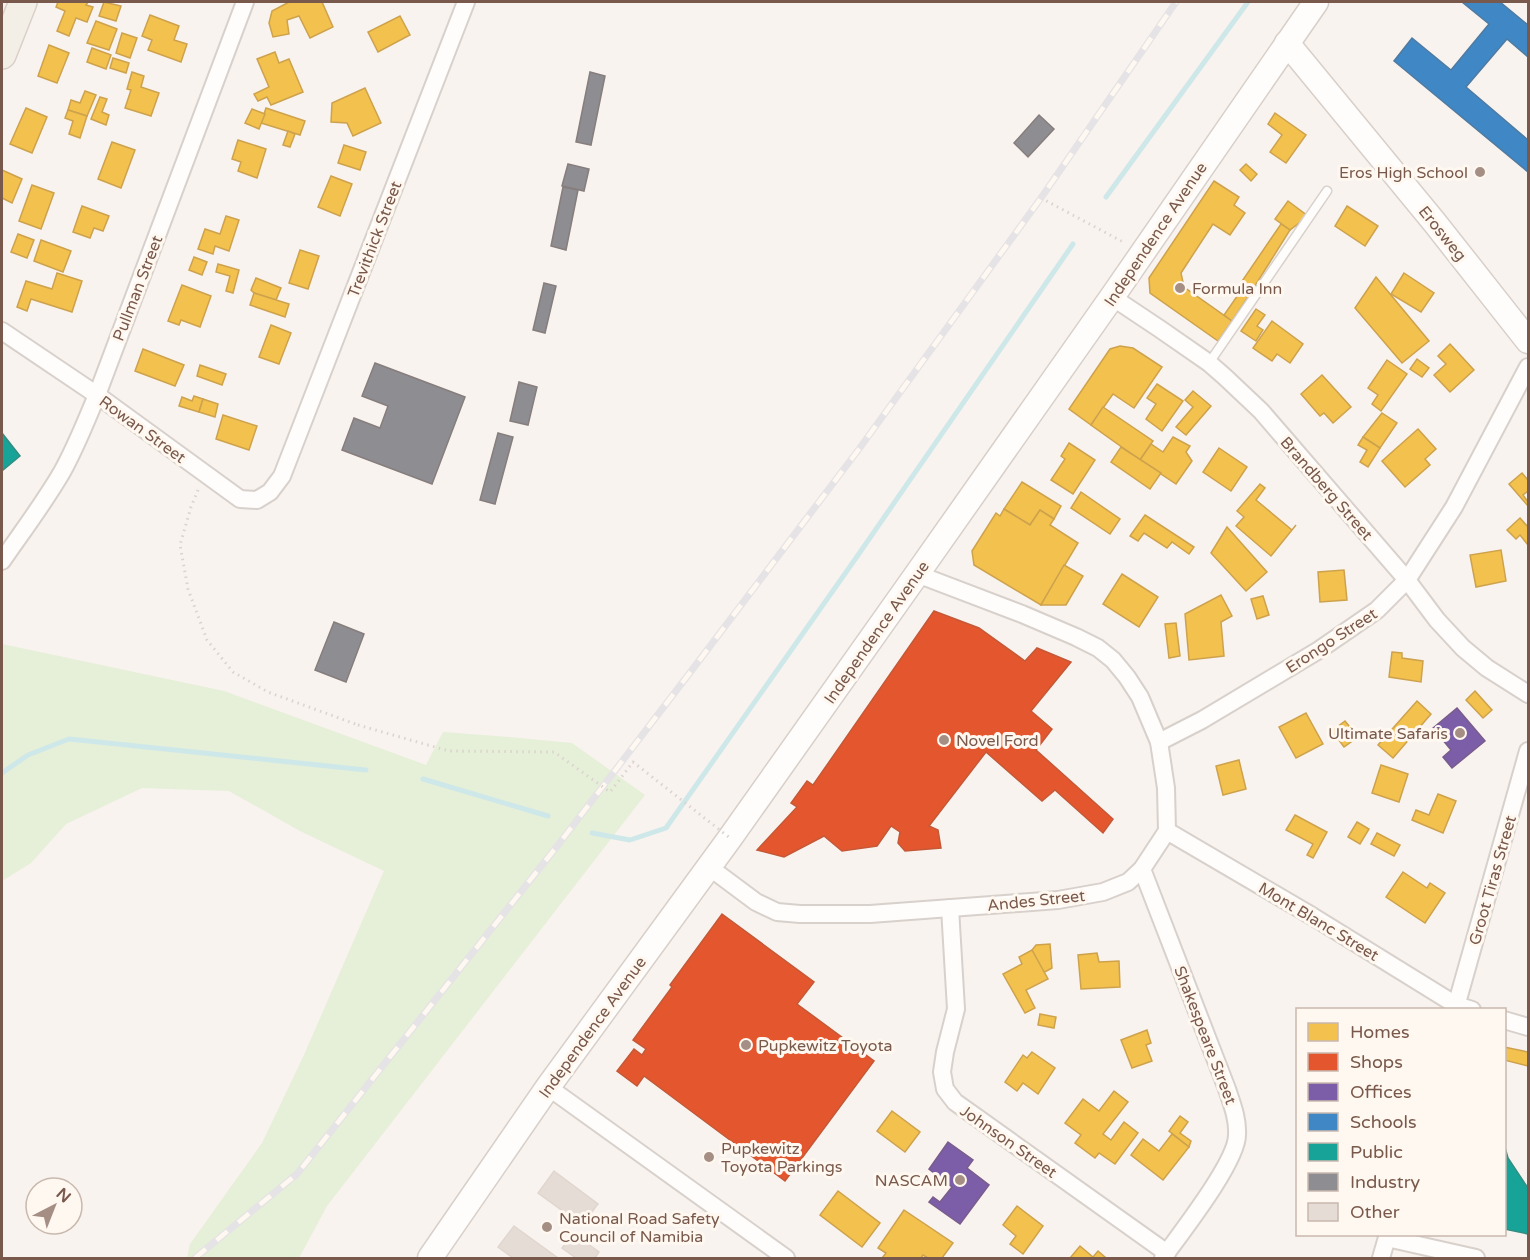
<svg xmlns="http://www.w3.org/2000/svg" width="1530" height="1260" viewBox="0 0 1530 1260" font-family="'Varela Round',sans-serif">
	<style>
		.green { fill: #e6efd8 }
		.homes { fill: #f2c14e; stroke: #cea24d; stroke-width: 1.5 }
		.shops { fill: #e4572e; stroke: #c45837; stroke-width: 1.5 }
		.offices { fill: #7b5ea7; stroke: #7a5c8b; stroke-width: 1.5 }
		.schools { fill: #3f88c5; stroke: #507aa0; stroke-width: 1.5 }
		.public { fill: #17a398; stroke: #348d81; stroke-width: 1.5 }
		.industry { fill: #8d8d92; stroke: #877d7d; stroke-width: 1.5 }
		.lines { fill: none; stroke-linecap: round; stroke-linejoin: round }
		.stream { stroke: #cee8ea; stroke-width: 5 }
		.building { fill: #e5dcd5; stroke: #e1d6cf; stroke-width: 1.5 }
		.lane-casing { stroke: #d8d0cb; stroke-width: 11 }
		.street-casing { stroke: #d8d0cb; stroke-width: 20 }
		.secondary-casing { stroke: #d8cfc9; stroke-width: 27 }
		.primary-casing { stroke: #dad0ca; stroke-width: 30 }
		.path { stroke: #dbd3cf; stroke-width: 3; stroke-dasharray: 1.5 4.5; stroke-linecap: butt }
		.lane { stroke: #fefdfc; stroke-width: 8 }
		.street { stroke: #fefdfc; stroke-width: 16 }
		.secondary { stroke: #fefdfc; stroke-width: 24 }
		.primary { stroke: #f3eee6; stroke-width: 27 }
		.rail-casing { stroke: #e5e3e6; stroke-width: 7 }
		.rail { stroke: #fff8f0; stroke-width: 4.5; stroke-dasharray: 14; stroke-linecap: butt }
		.path-bridge { stroke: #dbd3cf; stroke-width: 3; stroke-dasharray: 1.5 4.5; stroke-linecap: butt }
		.poi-dot { fill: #a58f84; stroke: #fff8f0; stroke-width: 2 }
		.labels { text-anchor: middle; stroke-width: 6; stroke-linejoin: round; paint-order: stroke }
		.poi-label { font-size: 16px; fill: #79594b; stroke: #fff8f0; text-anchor: start }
		.street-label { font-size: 16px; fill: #79594b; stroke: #fff8f0 }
	</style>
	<rect width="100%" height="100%" fill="#f8f3ee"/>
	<polygon class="green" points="2,644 224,691 426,765 443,732 509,737 572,743 645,795 327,1206 299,1258 266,1258 262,1257 261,1258 187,1258 190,1244 262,1143 304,1055 384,871 300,831 229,791 142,788 66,824 31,863 2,881"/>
	<g class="homes">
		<polygon points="58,2 88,2 86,5 93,7 87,22 76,18 69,36 57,31 65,11 56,7"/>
		<polygon points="104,2 121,6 116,21 99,16"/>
		<polygon points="289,2 322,2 333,27 310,38 299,16 287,20 289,34 273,37 269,23 272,11"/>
		<polygon points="150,15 179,26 174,40 187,44 181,62 148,50 152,40 142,36"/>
		<polygon points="400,16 410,35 378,52 368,32"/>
		<polygon points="96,21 117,29 109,50 87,43"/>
		<polygon points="122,33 137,38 130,58 116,53"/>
		<polygon points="49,45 69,53 57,83 38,76"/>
		<polygon points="92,48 111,55 106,69 87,62"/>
		<polygon points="275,52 279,63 289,59 303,92 271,105 267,97 258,101 254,94 269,87 257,59"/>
		<polygon points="113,58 129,63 126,73 110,68"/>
		<polygon points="132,72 144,76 141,87 159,93 151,116 125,108 131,90 127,89"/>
		<polygon points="365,88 381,123 353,136 347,123 331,122 332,103"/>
		<polygon points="85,91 96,95 87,116 68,110 71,100 80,103"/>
		<polygon points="100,97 107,99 102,112 109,115 106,125 91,119"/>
		<polygon points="26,108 47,117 32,153 10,144"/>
		<polygon points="266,108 305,121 300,135 261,123"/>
		<polygon points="252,109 265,114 259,129 245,123"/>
		<polygon points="68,110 87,116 80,138 69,134 73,121 65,118"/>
		<polygon points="1275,113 1306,135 1286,163 1270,152 1282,135 1268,124"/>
		<polygon points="288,131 295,134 290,147 283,145"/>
		<polygon points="238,140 266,149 257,178 238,171 241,162 232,159"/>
		<polygon points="112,142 135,150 121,188 98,179"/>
		<polygon points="344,145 366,152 360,170 338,163"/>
		<polygon points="1246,164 1257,174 1251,181 1240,170"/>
		<polygon points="2,170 22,179 12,203 2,198"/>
		<polygon points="331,176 352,184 340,216 318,207"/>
		<polygon points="1214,181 1239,197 1234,205 1245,213 1230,235 1213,224 1181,273 1184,287 1232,321 1218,341 1150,293 1149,278"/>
		<polygon points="32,185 54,193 41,229 19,221"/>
		<polygon points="1288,201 1308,216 1290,230 1275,219"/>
		<polygon points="82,206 109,216 103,231 94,228 90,238 73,232"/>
		<polygon points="1347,206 1378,226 1365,246 1335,226"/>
		<polygon points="226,216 239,220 229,251 215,246 213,254 198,249 205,229 220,234"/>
		<polygon points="1281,224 1290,230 1248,297 1236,290"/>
		<polygon points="18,234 34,240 27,258 11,252"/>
		<polygon points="41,240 71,251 63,272 34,261"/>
		<polygon points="300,250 319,256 308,289 289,283"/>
		<polygon points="194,257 207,262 202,275 189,270"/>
		<polygon points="218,264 239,270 233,293 226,291 230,276 216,272"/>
		<polygon points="57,273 82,281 72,312 31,299 27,311 17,307 26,281 52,289"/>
		<polygon points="1404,273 1434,293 1421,312 1391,294"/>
		<polygon points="1376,277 1429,341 1402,363 1355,308"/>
		<polygon points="256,278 281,288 276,300 254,293 251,290"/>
		<polygon points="182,285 211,296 200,327 181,320 179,325 168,321"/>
		<polygon points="1240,292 1248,297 1232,321 1224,315"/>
		<polygon points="254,293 289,304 285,317 250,305"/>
		<polygon points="1256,309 1265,315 1257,326 1263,330 1256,341 1241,331"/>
		<polygon points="1272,321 1303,344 1290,363 1277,354 1272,361 1253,348"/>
		<polygon points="271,325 291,333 279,364 259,357"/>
		<polygon points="1450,344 1474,370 1450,392 1434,375 1446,364 1438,356"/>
		<polygon points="1120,346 1133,348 1162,367 1134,408 1113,394 1091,425 1069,409 1110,349"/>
		<polygon points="143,349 184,365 175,386 135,371"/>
		<polygon points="1417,359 1429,368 1422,377 1410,369"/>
		<polygon points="1387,360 1407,374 1381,411 1372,404 1378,395 1368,388"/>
		<polygon points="200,365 226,374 222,385 197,376"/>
		<polygon points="1322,375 1351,407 1333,423 1324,413 1320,416 1301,394"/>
		<polygon points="1157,384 1183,401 1162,431 1146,419 1156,404 1147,398"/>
		<polygon points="1193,391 1211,406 1186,435 1176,427 1193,407 1185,400"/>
		<polygon points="194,396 203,399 199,412 179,406 182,397 192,401"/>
		<polygon points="203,399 218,404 215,417 199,412"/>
		<polygon points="1103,407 1153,441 1140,460 1091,425"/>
		<polygon points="1382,413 1397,423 1380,448 1363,437"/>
		<polygon points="223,415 257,426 249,450 216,439"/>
		<polygon points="1418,429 1436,449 1425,459 1430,465 1405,487 1382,461"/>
		<polygon points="1173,437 1190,446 1186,452 1192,461 1176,484 1140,460 1151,444 1163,452"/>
		<polygon points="1363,437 1380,448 1368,467 1360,462 1367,450 1358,445"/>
		<polygon points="1069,443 1095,460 1073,494 1051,480 1065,459 1061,456"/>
		<polygon points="1121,447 1161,473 1150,489 1111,462"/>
		<polygon points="1219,448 1247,467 1231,491 1203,472"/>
		<polygon points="1522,473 1528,480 1528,491 1523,495 1528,502 1528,506 1509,484"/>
		<polygon points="1022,482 1061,506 1054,519 1040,510 1030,525 1004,509"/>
		<polygon points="1260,484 1265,488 1256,500 1292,530 1296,525 1271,556 1236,526 1244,517 1237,511"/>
		<polygon points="1081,492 1120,519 1110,534 1071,508"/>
		<polygon points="1004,509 1030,525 1040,510 1054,519 1050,525 1078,543 1041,605 974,565 972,551 996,513 1000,516"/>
		<polygon points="1145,515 1194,547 1189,554 1172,542 1167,548 1144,533 1138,541 1130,536"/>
		<polygon points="1520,518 1528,527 1528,545 1520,535 1516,539 1507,530"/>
		<polygon points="1227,527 1267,572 1246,591 1211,553"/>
		<polygon points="1501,550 1506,581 1476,587 1470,555"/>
		<polygon points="1064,565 1083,576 1066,605 1041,605"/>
		<polygon points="1344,570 1347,600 1320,602 1318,572"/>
		<polygon points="1122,574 1158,597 1139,627 1103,604"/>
		<polygon points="1221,595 1232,616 1221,622 1224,656 1189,660 1185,614"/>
		<polygon points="1263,596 1269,615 1257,619 1251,599"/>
		<polygon points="1176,623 1180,656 1169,658 1165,624"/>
		<polygon points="1392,652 1402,653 1402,658 1423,661 1421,682 1389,677"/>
		<polygon points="1475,691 1492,710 1483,718 1466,700"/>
		<polygon points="1417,701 1431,714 1393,758 1378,745"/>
		<polygon points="1306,713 1323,744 1296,758 1279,727"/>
		<polygon points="1345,721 1358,737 1344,747 1332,731"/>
		<polygon points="1239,760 1246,789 1223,795 1216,766"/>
		<polygon points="1381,765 1408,774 1399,802 1372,793"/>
		<polygon points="1438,794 1456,801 1443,833 1412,820 1416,810 1429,815"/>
		<polygon points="1295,815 1327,832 1313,858 1307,855 1313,844 1286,830"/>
		<polygon points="1357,822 1369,829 1360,844 1348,837"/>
		<polygon points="1377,833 1400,845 1394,856 1371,844"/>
		<polygon points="1403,872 1427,888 1430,883 1445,893 1425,923 1386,897"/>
		<polygon points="1050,944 1052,968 1043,973 1032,950 1036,945"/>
		<polygon points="1032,950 1048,979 1026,990 1035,1008 1025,1013 1003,974 1022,964 1019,957"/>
		<polygon points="1097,953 1099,962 1119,961 1120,987 1081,989 1078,955"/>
		<polygon points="1040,1014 1056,1017 1054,1028 1038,1025"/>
		<polygon points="1147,1030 1151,1043 1146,1045 1152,1061 1132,1068 1121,1040"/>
		<polygon points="1504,1047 1528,1052 1528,1066 1504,1060"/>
		<polygon points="1032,1052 1055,1068 1038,1094 1023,1083 1017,1091 1005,1082 1023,1055 1027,1058"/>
		<polygon points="1114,1091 1128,1102 1103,1134 1111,1140 1124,1122 1138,1133 1115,1164 1099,1153 1095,1158 1075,1143 1081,1135 1065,1123 1083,1099 1099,1111"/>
		<polygon points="892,1111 920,1132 905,1152 877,1131"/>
		<polygon points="1180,1116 1188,1122 1180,1133 1191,1141 1189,1147 1169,1131"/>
		<polygon points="1172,1134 1189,1147 1163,1180 1131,1155 1143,1139 1159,1151"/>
		<polygon points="838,1191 880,1223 862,1247 820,1215"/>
		<polygon points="1017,1206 1043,1226 1023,1254 1010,1244 1016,1236 1003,1225"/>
		<polygon points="904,1210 953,1243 942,1258 928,1258 923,1255 921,1258 882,1258 886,1253 878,1248"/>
		<polygon points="1080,1246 1093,1257 1098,1251 1105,1257 1104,1258 1070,1258"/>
	</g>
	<g class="shops">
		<polygon points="934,611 979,628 1025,661 1037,648 1071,662 1031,711 1052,729 1036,750 1113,819 1103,833 1055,790 1042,801 986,752 929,826 938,830 941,848 905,851 898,843 900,832 891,826 877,846 842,851 824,836 784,857 757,850 797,807 791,803 807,781 813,785"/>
		<polygon points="722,914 814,982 797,1004 874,1061 785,1181 644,1076 637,1086 617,1071 634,1049 642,1055 646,1049 633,1040 672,987 670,985"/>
	</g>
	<g class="offices">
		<polygon points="1457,708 1485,741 1452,768 1443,757 1451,750 1433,728"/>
		<polygon points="948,1142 973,1160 967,1168 989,1185 960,1224 929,1202 933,1197 940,1202 952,1187 929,1169"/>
	</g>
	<polygon class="schools" points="1462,2 1500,2 1528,25 1528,57 1507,39 1466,87 1528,140 1528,172 1394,61 1412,38 1451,70 1489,24"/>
	<g class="public">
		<polygon points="2,433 20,456 2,471"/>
		<polygon points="1504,1144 1508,1158 1528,1188 1528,1234 1504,1229"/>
	</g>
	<g class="industry">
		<polygon points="590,72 605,76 591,145 576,142"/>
		<polygon points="1039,115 1054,129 1028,157 1014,143"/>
		<polygon points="568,164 589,169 584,191 562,186"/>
		<polygon points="563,187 578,190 566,250 551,246"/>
		<polygon points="544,283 556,286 545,333 533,330"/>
		<polygon points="375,363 465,397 432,484 342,450 354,418 380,428 388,406 362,396"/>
		<polygon points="519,382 537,387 528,425 510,421"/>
		<polygon points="498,433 513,437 495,504 480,500"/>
		<polygon points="334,622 364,634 346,682 315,670"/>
	</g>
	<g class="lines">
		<g class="stream">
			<polyline points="1106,197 1248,2"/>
			<polyline points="2,773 28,755 69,739 366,770"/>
			<polyline points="423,779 548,816"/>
			<polyline points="592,833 630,840 666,828 856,558 1073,244"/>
		</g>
	</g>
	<g class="building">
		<polygon points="554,1171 598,1204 582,1225 538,1193"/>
		<polygon points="514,1226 558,1258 513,1258 498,1247"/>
		<polygon points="573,1233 599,1252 595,1258 576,1258 562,1248"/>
	</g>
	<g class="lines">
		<defs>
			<polyline id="lane" points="1209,363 1327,191"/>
			<g id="street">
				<polyline points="1112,297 1160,329 1209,363 1225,377 1261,411 1407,580 1437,620 1463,648 1487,668 1528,694"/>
				<polyline points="2,331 97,395 240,499 257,500 270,492 282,476 466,2"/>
				<path d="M 2,561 C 22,532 44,503 62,472 C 76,447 86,421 97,395 L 245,2"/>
				<polyline points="1159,742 1202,720 1319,650 1377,610 1407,580 1454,507 1528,367"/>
				<polyline points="1167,831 1312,916 1456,1005 1472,1010"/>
				<polyline points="709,867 756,902 777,912 800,914 870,914 1058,900 1103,892 1128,882 1142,869 1167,831 1166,788 1159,742 1140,697 1127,677 1113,660 1098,648 1076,637 1022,614 917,574"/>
				<path d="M 1142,869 L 1227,1089 C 1232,1104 1238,1119 1237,1135 C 1237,1162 1180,1234 1163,1258"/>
				<polyline points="950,908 956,1009 945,1052 942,1072 945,1089 955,1102 1167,1253"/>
				<polyline points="1455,1010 1528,751"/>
				<polyline points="1504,1020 1528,1027"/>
				<polyline points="548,1087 786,1258"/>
				<polyline points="1387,1238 1476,1258"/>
				<polyline points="1381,1258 1388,1234"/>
			</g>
			<g id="secondary">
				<polyline points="1287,43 1435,223 1528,341"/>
				<polyline points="430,1258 548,1087 730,838 917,574 1112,297 1316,2"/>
			</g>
			<polyline id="primary" points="2,55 23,2"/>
		</defs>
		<use href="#lane" class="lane-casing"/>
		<use href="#street" class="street-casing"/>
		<use href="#secondary" class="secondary-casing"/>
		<use href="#primary" class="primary-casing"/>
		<g class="path">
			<polyline points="1041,198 1125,243"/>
			<polyline points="198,490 191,507 180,545 188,589 207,640 233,672 268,692 358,725"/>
		</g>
		<use href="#lane" class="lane"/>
		<use href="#street" class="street"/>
		<use href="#secondary" class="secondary"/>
		<use href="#primary" class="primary"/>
		<defs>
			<polyline id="rail" points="195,1258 297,1174 558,845 692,670 859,449 1041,198 1176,2"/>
		</defs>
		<use href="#rail" class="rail-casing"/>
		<use href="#rail" class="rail"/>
		<polyline class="path-bridge" points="358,725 449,751 554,752 610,792 633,762 730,838"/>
	</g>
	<g class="poi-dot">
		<circle cx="1480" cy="172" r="6"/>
		<circle cx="1180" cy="288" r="6"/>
		<circle cx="1460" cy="733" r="6"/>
		<circle cx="944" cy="740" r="6"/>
		<circle cx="746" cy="1045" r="6"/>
		<circle cx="709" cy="1157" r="6"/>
		<circle cx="960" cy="1180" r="6"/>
		<circle cx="547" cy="1227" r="6"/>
	</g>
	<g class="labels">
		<g class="poi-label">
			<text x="1468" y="178" text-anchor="end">Eros High School</text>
			<text x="1192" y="294">Formula Inn</text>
			<text x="1448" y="739" text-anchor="end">Ultimate Safaris</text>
			<text x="956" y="746">Novel Ford</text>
			<text x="758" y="1051">Pupkewitz Toyota</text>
			<text x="721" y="1154">Pupkewitz<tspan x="721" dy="18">Toyota Parkings</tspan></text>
			<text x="948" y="1186" text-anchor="end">NASCAM</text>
			<text x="559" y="1224">National Road Safety<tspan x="559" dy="18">Council of Namibia</tspan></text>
		</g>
		<g class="street-label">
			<text transform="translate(1443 233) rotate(51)" y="6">Erosweg</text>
			<text transform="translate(1155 234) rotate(-56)" y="6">Independence Avenue</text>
			<text transform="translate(374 239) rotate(-69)" y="6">Trevithick Street</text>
			<text transform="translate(137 288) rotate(-69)" y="6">Pullman Street</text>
			<text transform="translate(143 429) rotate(36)" y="6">Rowan Street</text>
			<text transform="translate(1327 488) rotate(49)" y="6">Brandberg Street</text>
			<text transform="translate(876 632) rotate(-55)" y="6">Independence Avenue</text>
			<text transform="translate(1331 640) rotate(-33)" y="6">Erongo Street</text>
			<text transform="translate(1492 880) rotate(-74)" y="6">Groot Tiras Street</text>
			<text transform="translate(1036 900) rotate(-6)" y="6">Andes Street</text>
			<text transform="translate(1319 921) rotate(31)" y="6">Mont Blanc Street</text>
			<text transform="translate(592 1027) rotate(-54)" y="6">Independence Avenue</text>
			<text transform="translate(1206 1035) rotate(69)" y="6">Shakespeare Street</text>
			<text transform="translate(1009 1141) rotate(35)" y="6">Johnson Street</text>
		</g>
	</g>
	<rect width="1530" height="1260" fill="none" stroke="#79594b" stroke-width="6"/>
	<rect x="1296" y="1008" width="210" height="228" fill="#fff8f0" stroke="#c9b8ae" stroke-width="1.5"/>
	<rect x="1308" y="1023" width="30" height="18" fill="#f2c14e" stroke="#c9b8ae" stroke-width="1.5"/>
	<text x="1350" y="1038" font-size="18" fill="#79594b">Homes</text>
	<rect x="1308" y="1053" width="30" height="18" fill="#e4572e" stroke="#c9b8ae" stroke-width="1.5"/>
	<text x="1350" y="1068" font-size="18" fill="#79594b">Shops</text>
	<rect x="1308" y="1083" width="30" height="18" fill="#7b5ea7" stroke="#c9b8ae" stroke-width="1.5"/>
	<text x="1350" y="1098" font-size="18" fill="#79594b">Offices</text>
	<rect x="1308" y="1113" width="30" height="18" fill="#3f88c5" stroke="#c9b8ae" stroke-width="1.5"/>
	<text x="1350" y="1128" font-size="18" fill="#79594b">Schools</text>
	<rect x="1308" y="1143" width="30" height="18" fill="#17a398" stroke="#c9b8ae" stroke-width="1.5"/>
	<text x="1350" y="1158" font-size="18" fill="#79594b">Public</text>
	<rect x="1308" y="1173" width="30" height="18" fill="#8d8d92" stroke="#c9b8ae" stroke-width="1.5"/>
	<text x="1350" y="1188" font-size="18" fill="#79594b">Industry</text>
	<rect x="1308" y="1203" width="30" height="18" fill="#e5dcd5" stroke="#c9b8ae" stroke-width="1.5"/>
	<text x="1350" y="1218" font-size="18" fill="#79594b">Other</text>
	<g transform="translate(54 1206) rotate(42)"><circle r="28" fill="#fff8f0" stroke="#c9b8ae" stroke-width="1.5"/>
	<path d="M0-4.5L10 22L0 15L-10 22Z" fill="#a58f84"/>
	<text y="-9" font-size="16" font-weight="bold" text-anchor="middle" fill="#79594b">N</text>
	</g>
</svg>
